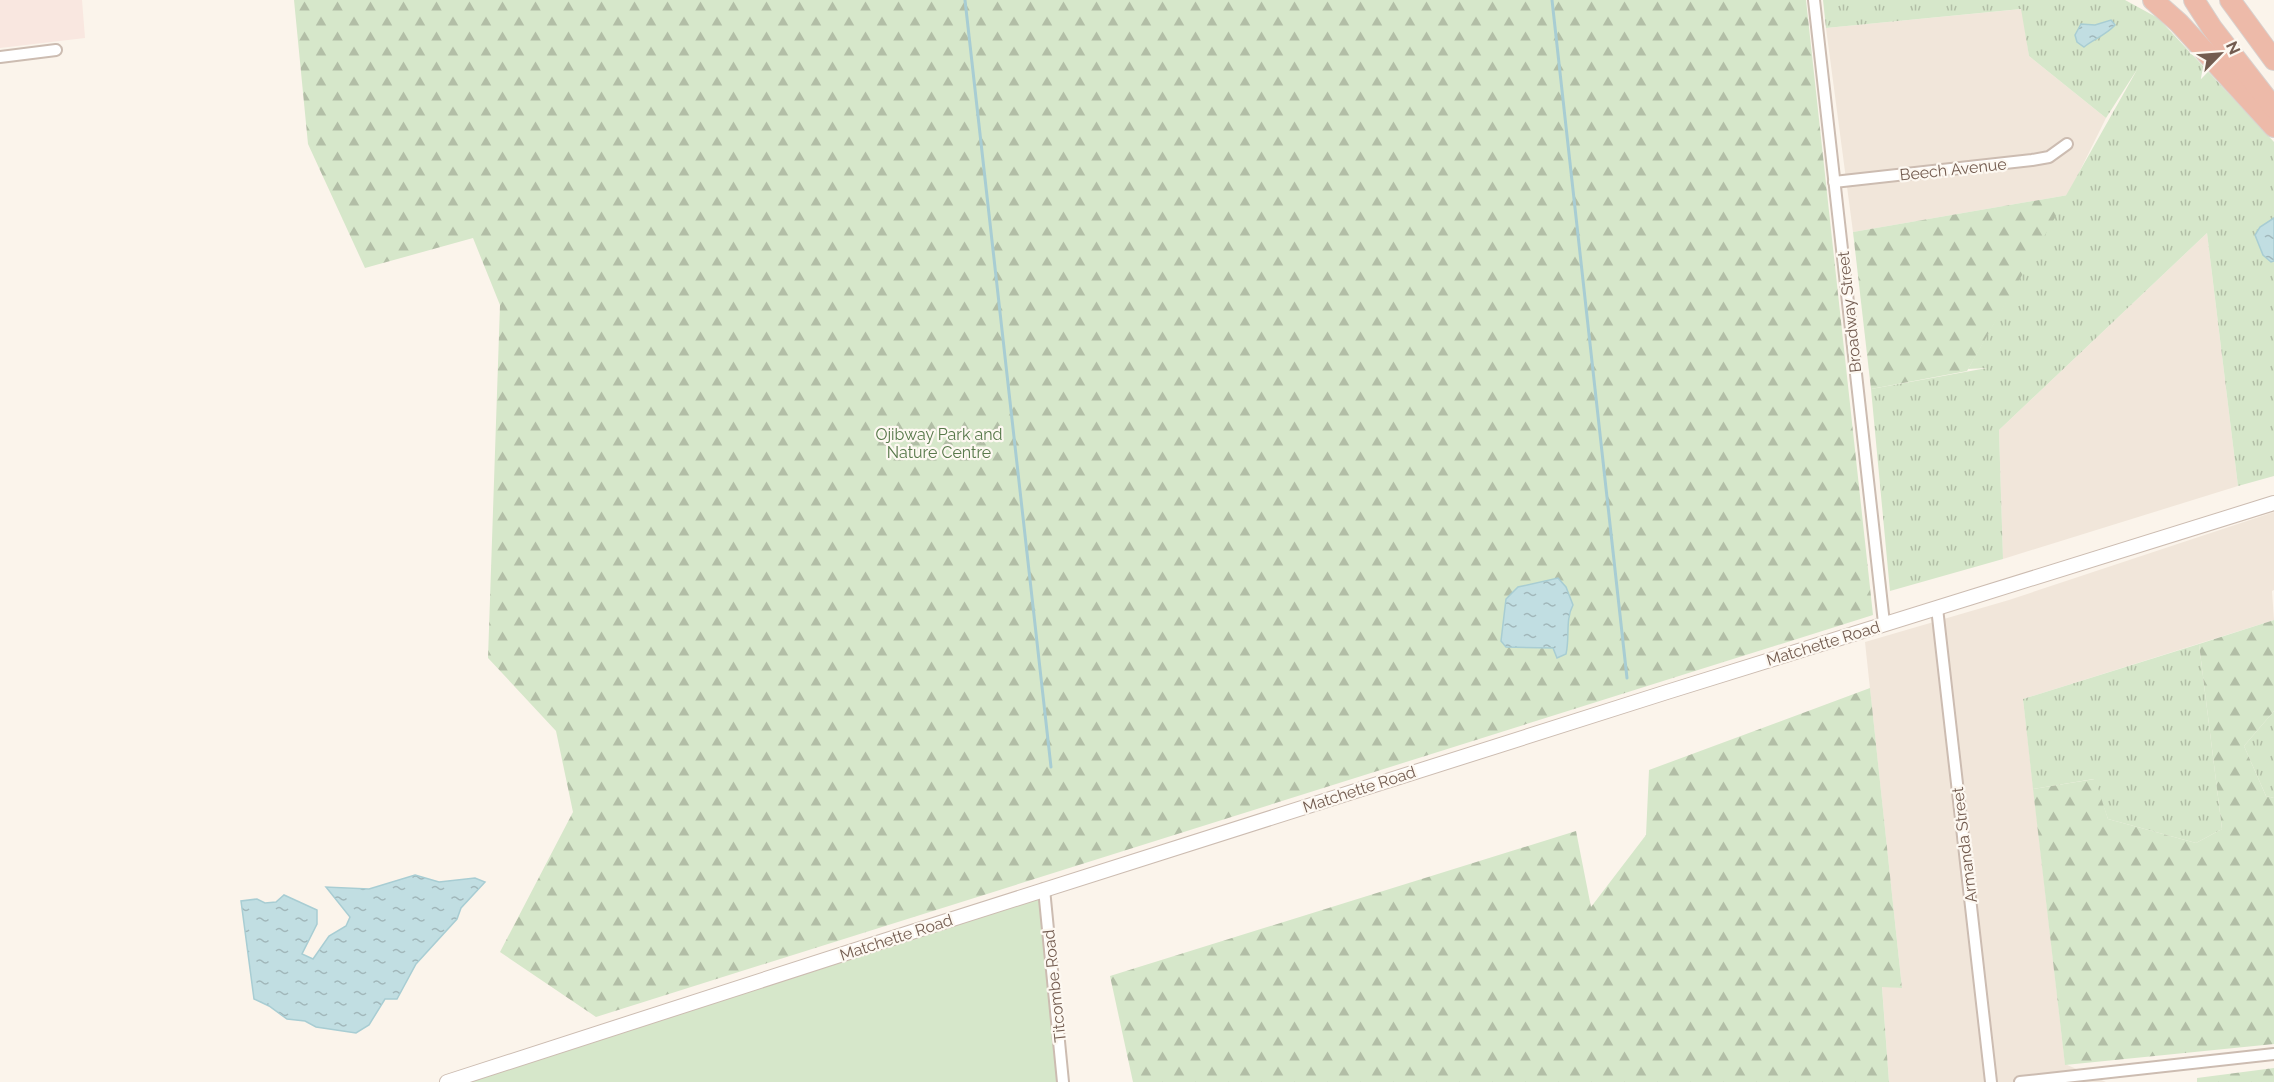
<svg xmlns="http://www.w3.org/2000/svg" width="2274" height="1082" viewBox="0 0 2274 1082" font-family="Raleway,sans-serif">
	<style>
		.residential { fill: #f1e6da }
		.commercial { fill: #f9e7e0 }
		.grass { fill: url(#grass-tufts) }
		.forest { fill: url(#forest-firs) }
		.green { fill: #d6e7ca }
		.water { fill: url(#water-ripples); stroke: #a8cdd3; stroke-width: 1.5 }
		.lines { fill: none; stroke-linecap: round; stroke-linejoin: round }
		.stream { stroke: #a8cdd3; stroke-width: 3 }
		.minor-casing { stroke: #ccbcb1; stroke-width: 14 }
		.tertiary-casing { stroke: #ccbcb1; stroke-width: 16 }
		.motorway-casing { stroke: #d8d1ce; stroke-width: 22 }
		.minor { stroke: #fff; stroke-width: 10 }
		.tertiary { stroke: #fff; stroke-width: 14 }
		.motorway { stroke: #edbaa9; stroke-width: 20 }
		.labels { text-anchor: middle; stroke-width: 4.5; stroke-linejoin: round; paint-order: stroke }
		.street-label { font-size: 16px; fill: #735c50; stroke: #fdf8f1 }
		.park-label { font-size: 16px; fill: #57784a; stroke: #fdf8f1 }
	</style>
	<defs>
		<pattern id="grass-tufts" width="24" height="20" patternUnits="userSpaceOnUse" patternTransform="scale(1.5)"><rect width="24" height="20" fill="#d6e7ca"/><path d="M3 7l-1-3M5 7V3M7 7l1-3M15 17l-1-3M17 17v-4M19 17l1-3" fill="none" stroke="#b2bea6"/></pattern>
		<pattern id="forest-firs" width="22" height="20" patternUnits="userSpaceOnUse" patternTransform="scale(1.5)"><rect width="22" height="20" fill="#d6e7ca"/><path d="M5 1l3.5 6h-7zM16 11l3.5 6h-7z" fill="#b2bea6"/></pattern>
		<pattern id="water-ripples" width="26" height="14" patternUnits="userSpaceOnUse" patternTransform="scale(1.5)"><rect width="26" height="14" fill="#c1dee2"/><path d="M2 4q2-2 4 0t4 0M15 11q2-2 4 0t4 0" fill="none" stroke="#a1b7ba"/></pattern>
	</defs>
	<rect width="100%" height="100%" fill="#fbf4eb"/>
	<g class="residential">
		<polygon points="2022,9 2029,56 2106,118 2068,195 1853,232 1826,28"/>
		<polygon points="2207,233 2238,486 2003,559 1999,430"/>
		<polygon points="2274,512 2274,590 2272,591 2274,620 2023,699 2065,1064 2106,1082 1889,1082 1882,986 1902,988 1865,642 2009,600"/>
	</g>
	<polygon class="commercial" points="0,0 82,0 85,38 0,48"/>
	<g class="grass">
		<polygon points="1823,0 2125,0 2158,18 2274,142 2274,476 2238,486 2207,233 1999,430 2003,559 1890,591 1871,389 1987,368 1968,369 2138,68 2106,118 2029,56 2021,9 1826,28"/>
		<polygon points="2199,644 2222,829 2196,843 2108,819 2094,779 2033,789 2023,699"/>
		<polygon points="2274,711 2274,798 2266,796 2244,746"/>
	</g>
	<g class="forest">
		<polygon points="294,0 1806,0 1873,615 596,1017 500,952 573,812 556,731 488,658 500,305 473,238 365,268 308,144"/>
		<polygon points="2068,195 1967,371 1871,389 1853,232"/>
		<polygon points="2274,620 2274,711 2244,746 2266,796 2274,798 2274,1044 2065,1065 2033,789 2095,779 2108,819 2196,843 2222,829 2199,644"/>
		<polygon points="1870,688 1902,988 1882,987 1889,1082 1133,1082 1110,976 1576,831 1591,907 1646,835 1649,770"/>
		<polygon points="2274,1068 2274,1082 2197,1082 2197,1078"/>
	</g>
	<polygon class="green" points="1044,889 1066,1082 454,1082"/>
	<g class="water">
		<path d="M 2111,20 L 2115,25 C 2106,35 2094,39 2084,47 L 2077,42 L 2075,35 L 2081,24 L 2095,25 Z"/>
		<polygon points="2274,218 2274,261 2271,262 2263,255 2255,235 2260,227"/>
		<path d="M 1558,578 L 1566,587 L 1573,605 C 1565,620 1570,637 1566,654 L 1557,658 L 1553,648 L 1506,647 L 1501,641 L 1506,599 L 1518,587 Z"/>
		<polygon points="415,875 439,882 475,878 485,882 461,908 457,919 416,964 397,999 385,999 369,1025 356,1033 316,1027 305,1021 287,1019 269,1006 254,999 241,901 257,899 265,903 276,902 284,895 317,910 317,924 302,954 313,959 329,936 346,926 350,917 326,887 369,889"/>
	</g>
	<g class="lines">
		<g class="stream">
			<polyline points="965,0 1051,767"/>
			<polyline points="1552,0 1627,678"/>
		</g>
		<defs>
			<g id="minor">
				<polyline points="1814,0 1884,623"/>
				<polyline points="0,57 56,50"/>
				<polyline points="1834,182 2032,160 2049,157 2067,144"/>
				<polyline points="1937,608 1991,1082"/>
				<polyline points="1044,889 1063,1082"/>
				<polyline points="2020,1082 2274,1054"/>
			</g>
			<path id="tertiary" d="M 447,1082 C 853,950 1260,820 1667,692 C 1869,628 2072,567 2274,503"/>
			<g id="motorway">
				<polyline points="2153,0 2179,23 2274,127"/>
				<polyline points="2194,0 2212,28 2274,108"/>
				<polyline points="2230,0 2274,60"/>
			</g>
		</defs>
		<use href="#minor" class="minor-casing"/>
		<use href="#tertiary" class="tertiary-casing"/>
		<use href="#motorway" class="motorway-casing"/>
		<use href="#minor" class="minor"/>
		<use href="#tertiary" class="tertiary"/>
		<use href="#motorway" class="motorway"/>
	</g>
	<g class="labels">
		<g class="street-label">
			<text transform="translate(1953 169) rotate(-6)" y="6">Beech Avenue</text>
			<text transform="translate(1849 312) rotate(-96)" y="6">Broadway Street</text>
			<text transform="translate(1823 643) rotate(-17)" y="6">Matchette Road</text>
			<text transform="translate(1359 789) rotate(-18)" y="6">Matchette Road</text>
			<text transform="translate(1964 845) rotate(-97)" y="6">Armanda Street</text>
			<text transform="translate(896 937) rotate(-18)" y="6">Matchette Road</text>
			<text transform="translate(1054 986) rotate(-96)" y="6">Titcombe Road</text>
		</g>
		<g class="park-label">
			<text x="939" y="440">Ojibway Park and<tspan x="939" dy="18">Nature Centre</tspan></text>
		</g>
	</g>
	<g transform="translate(2220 54) rotate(65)" stroke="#fdf8f1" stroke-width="4.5" paint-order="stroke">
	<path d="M0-4.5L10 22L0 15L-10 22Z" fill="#735c50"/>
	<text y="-9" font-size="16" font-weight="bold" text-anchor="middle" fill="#735c50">N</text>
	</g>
</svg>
